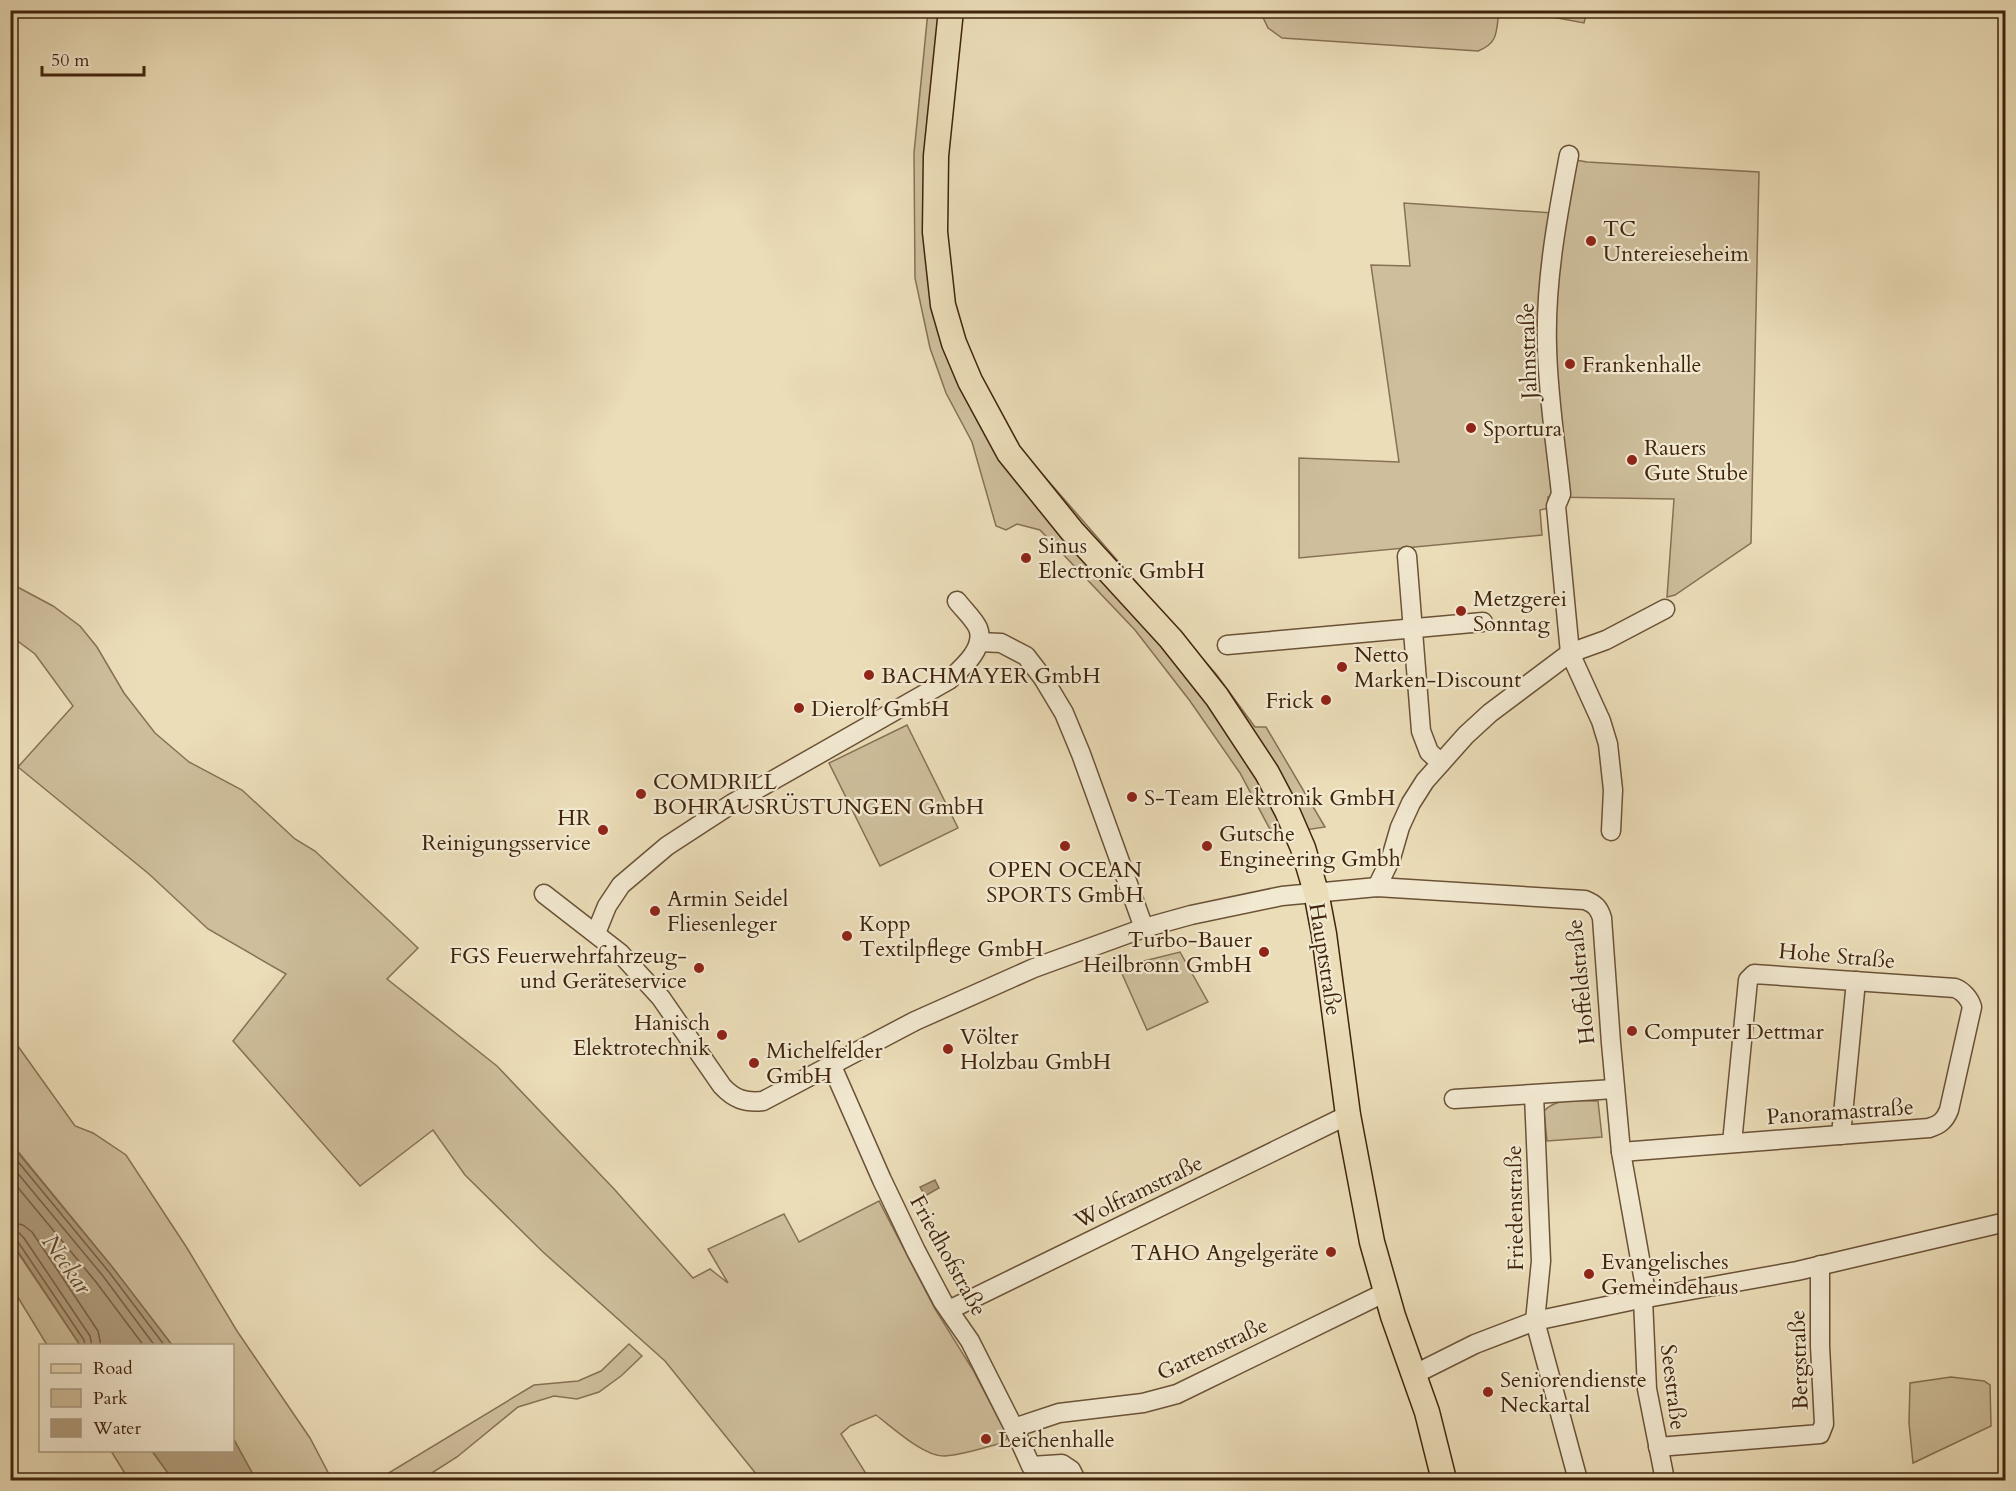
<svg xmlns="http://www.w3.org/2000/svg" width="2016" height="1491" viewBox="0 0 2016 1491" font-family="Cardo,serif">
	<style>
		.green { fill: #cebe9b; stroke: #877154; stroke-width: 1.5 }
		.water { fill: #b19e7e; stroke: #846d50; stroke-width: 1.5 }
		.lines { fill: none; stroke-linecap: round; stroke-linejoin: round }
		.shore { stroke: #786145; stroke-width: 1.5 }
		.minor-casing { stroke: #6b5237; stroke-width: 21 }
		.major-casing { stroke: #40240c; stroke-width: 27 }
		.minor { stroke: #f2e9d1; stroke-width: 18 }
		.major { stroke: #ebddb8; stroke-width: 24 }
		.poi-dot { fill: #8f2418; stroke: #f2e9d1; stroke-width: 2 }
		.labels { text-anchor: middle; stroke-width: 4.5; stroke-linejoin: round; paint-order: stroke }
		.poi-label { font-size: 22px; fill: #40240c; stroke: #f2e9d1; text-anchor: start }
		.street-label { font-size: 22px; fill: #40240c; stroke: #f2e9d1 }
		.water-label { font-size: 24px; font-style: italic; fill: #62492e; stroke: #f2e9d1 }
	</style>
	<rect width="100%" height="100%" fill="#ebddb8"/>
	<filter id="stains"><feTurbulence type="fractalNoise" baseFrequency=".00333" numOctaves="4"/><feColorMatrix values="0 0 0 0 .2 0 0 0 0 .09 0 0 0 0 .02 0 0 0 .5 -.17"/></filter>
	<radialGradient id="worn" r=".72"><stop offset=".6" stop-color="#630" stop-opacity="0"/><stop offset="1" stop-color="#630" stop-opacity=".3"/></radialGradient>
	<g class="green">
		<polygon points="928,11 958,11 949,124 947,234 954,302 965,338 980,375 1018,446 1216,674 1255,727 1266,727 1325,827 1273,835 1240,773 1190,701 1135,630 1040,530 1017,524 1006,530 996,526 972,442 946,393 930,348 915,278 914,153"/>
		<path d="M 1260,11 L 1260,10 L 1499,11 C 1496,31 1499,43 1478,51 L 1282,38 L 1268,28 Z"/>
		<polygon points="1520,11 1587,10 1587,11 1584,23"/>
		<polygon points="1565,158 1587,162 1759,172 1751,543 1675,595 1667,597 1674,499 1548,497 1549,508 1540,510 1542,535 1299,558 1299,458 1399,462 1371,265 1410,266 1404,203 1553,213"/>
		<path d="M 10,583 L 53,606 L 80,626 L 97,647 L 124,693 L 155,733 L 189,762 L 242,790 L 295,839 L 315,851 L 418,948 L 387,979 L 497,1066 L 615,1190 L 693,1278 L 710,1269 L 728,1283 L 708,1249 L 784,1214 L 799,1242 L 879,1201 L 935,1309 L 973,1370 L 1008,1437 L 1003,1443 C 984,1447 963,1455 944,1456 C 923,1456 892,1427 876,1415 L 850,1426 L 841,1434 L 870,1480 L 761,1480 L 665,1361 L 543,1252 L 465,1175 L 433,1130 L 360,1186 L 233,1041 L 286,974 L 208,929 L 149,874 L 18,767 L 73,706 L 35,654 L 11,636 Z"/>
		<polygon points="907,725 958,828 880,866 829,763"/>
		<polygon points="1180,952 1208,1002 1147,1030 1119,967"/>
		<polygon points="10,1035 75,1126 93,1133 126,1155 187,1248 237,1331 310,1438 332,1480 256,1480 233,1438 232,1346 172,1345 113,1268 11,1143"/>
		<path d="M 1598,1101 L 1602,1137 L 1547,1141 L 1544,1111 C 1557,1097 1580,1101 1598,1101 Z"/>
		<polygon points="10,1241 80,1345 47,1345 11,1286"/>
		<polygon points="629,1344 642,1356 621,1376 599,1392 577,1399 554,1396 518,1407 457,1457 421,1480 377,1480 534,1385 578,1381 601,1371"/>
		<polygon points="1951,1377 1984,1381 1990,1385 1991,1426 1913,1463 1909,1423 1910,1383"/>
		<polygon points="111,1451 152,1451 173,1480 129,1480"/>
	</g>
	<g class="water">
		<polygon points="10,1143 113,1268 172,1345 80,1345 11,1241"/>
		<polygon points="935,1180 939,1188 925,1196 920,1187"/>
		<polygon points="233,1438 256,1480 173,1480 152,1451 232,1450"/>
	</g>
	<g class="lines">
		<g class="shore">
			<polyline points="10,1152 109,1272 165,1346"/>
			<polyline points="10,1164 103,1276 155,1346"/>
			<polyline points="10,1178 96,1282 144,1346"/>
			<polyline points="10,1222 23,1225 32,1232 98,1331 101,1346"/>
			<polyline points="10,1231 19,1233 24,1238 90,1336 92,1346"/>
			<polyline points="10,1239 18,1242 84,1340 85,1346"/>
		</g>
		<defs>
			<g id="minor">
				<path d="M 1569,155 C 1557,218 1545,283 1547,347 C 1548,396 1556,446 1561,494 L 1556,506 L 1570,653 L 1601,721 L 1608,744 L 1613,790 L 1611,831"/>
				<polyline points="1407,556 1421,731 1429,752 1441,763"/>
				<polyline points="979,642 1001,643 1026,656 1043,678 1064,713 1081,754 1144,928"/>
				<polyline points="1227,645 1483,622"/>
				<polyline points="1377,887 1391,858 1400,827 1411,803 1425,781 1466,735 1490,713 1570,653 1606,640 1665,609"/>
				<path d="M 544,894 L 620,953 L 661,998 L 722,1086 C 734,1099 745,1103 763,1101 L 915,1021 L 1034,968 L 1144,928 L 1191,915 L 1282,896 L 1377,887 L 1585,900 C 1595,904 1599,908 1602,918 L 1611,1043 L 1621,1152 L 1647,1298"/>
				<path d="M 596,933 L 607,906 L 621,885 L 667,846 L 733,803 L 949,680 C 962,668 986,648 978,628 C 974,619 963,609 957,601"/>
				<polyline points="831,1064 882,1180 916,1251 943,1302 970,1341 1014,1428 1031,1466 1062,1464 1071,1470 1076,1480"/>
				<polyline points="1534,1095 1541,1261 1535,1321 1578,1480"/>
				<polyline points="1454,1099 1614,1089"/>
				<polyline points="1841,1135 1856,981"/>
				<path d="M 1621,1152 L 1929,1128 C 1940,1125 1945,1120 1949,1110 L 1972,1007 C 1970,999 1963,991 1955,988 L 1754,974 L 1748,980 L 1732,1143"/>
				<polyline points="1643,1299 1647,1389 1665,1480"/>
				<polyline points="949,1310 1348,1115"/>
				<polyline points="1415,1374 1475,1344 1535,1321 1630,1301 1797,1271 2006,1222"/>
				<polyline points="1014,1428 1059,1413 1143,1403 1177,1394 1386,1292"/>
				<polyline points="1658,1447 1820,1434 1824,1424 1820,1346 1820,1265"/>
			</g>
			<polyline id="major" points="951,10 936,156 935,232 943,305 954,343 970,381 1009,453 1072,531 1171,639 1217,697 1267,773 1287,811 1303,848 1316,892 1324,934 1348,1115 1372,1242 1393,1316 1427,1412 1444,1480"/>
		</defs>
		<use href="#minor" class="minor-casing"/>
		<use href="#major" class="major-casing"/>
		<use href="#minor" class="minor"/>
		<use href="#major" class="major"/>
	</g>
	<g class="poi-dot">
		<circle cx="1591" cy="241" r="6"/>
		<circle cx="1570" cy="364" r="6"/>
		<circle cx="1471" cy="428" r="6"/>
		<circle cx="1632" cy="460" r="6"/>
		<circle cx="1026" cy="558" r="6"/>
		<circle cx="1461" cy="611" r="6"/>
		<circle cx="1342" cy="667" r="6"/>
		<circle cx="869" cy="675" r="6"/>
		<circle cx="1326" cy="700" r="6"/>
		<circle cx="799" cy="708" r="6"/>
		<circle cx="641" cy="794" r="6"/>
		<circle cx="1132" cy="797" r="6"/>
		<circle cx="603" cy="830" r="6"/>
		<circle cx="1065" cy="846" r="6"/>
		<circle cx="1207" cy="846" r="6"/>
		<circle cx="655" cy="911" r="6"/>
		<circle cx="847" cy="936" r="6"/>
		<circle cx="1264" cy="952" r="6"/>
		<circle cx="699" cy="968" r="6"/>
		<circle cx="1632" cy="1031" r="6"/>
		<circle cx="722" cy="1035" r="6"/>
		<circle cx="948" cy="1049" r="6"/>
		<circle cx="754" cy="1063" r="6"/>
		<circle cx="1331" cy="1252" r="6"/>
		<circle cx="1589" cy="1274" r="6"/>
		<circle cx="1488" cy="1392" r="6"/>
		<circle cx="986" cy="1439" r="6"/>
	</g>
	<g class="labels">
		<g class="poi-label">
			<text x="1603" y="236">TC<tspan x="1603" dy="25">Untereieseheim</tspan></text>
			<text x="1582" y="372">Frankenhalle</text>
			<text x="1483" y="436">Sportura</text>
			<text x="1644" y="455">Rauers<tspan x="1644" dy="25">Gute Stube</tspan></text>
			<text x="1038" y="553">Sinus<tspan x="1038" dy="25">Electronic GmbH</tspan></text>
			<text x="1473" y="606">Metzgerei<tspan x="1473" dy="25">Sonntag</tspan></text>
			<text x="1354" y="662">Netto<tspan x="1354" dy="25">Marken-Discount</tspan></text>
			<text x="881" y="683">BACHMAYER GmbH</text>
			<text x="1314" y="708" text-anchor="end">Frick</text>
			<text x="811" y="716">Dierolf GmbH</text>
			<text x="653" y="789">COMDRILL<tspan x="653" dy="25">BOHRAUSRÜSTUNGEN GmbH</tspan></text>
			<text x="1144" y="805">S-Team Elektronik GmbH</text>
			<text x="591" y="825" text-anchor="end">HR<tspan x="591" dy="25">Reinigungsservice</tspan></text>
			<text x="1219" y="841">Gutsche<tspan x="1219" dy="25">Engineering Gmbh</tspan></text>
			<text x="1065" y="877" text-anchor="middle">OPEN OCEAN<tspan x="1065" dy="25">SPORTS GmbH</tspan></text>
			<text x="667" y="906">Armin Seidel<tspan x="667" dy="25">Fliesenleger</tspan></text>
			<text x="859" y="931">Kopp<tspan x="859" dy="25">Textilpflege GmbH</tspan></text>
			<text x="1252" y="947" text-anchor="end">Turbo-Bauer<tspan x="1252" dy="25">Heilbronn GmbH</tspan></text>
			<text x="687" y="963" text-anchor="end">FGS Feuerwehrfahrzeug-<tspan x="687" dy="25">und Geräteservice</tspan></text>
			<text x="710" y="1030" text-anchor="end">Hanisch<tspan x="710" dy="25">Elektrotechnik</tspan></text>
			<text x="1644" y="1039">Computer Dettmar</text>
			<text x="960" y="1044">Völter<tspan x="960" dy="25">Holzbau GmbH</tspan></text>
			<text x="766" y="1058">Michelfelder<tspan x="766" dy="25">GmbH</tspan></text>
			<text x="1319" y="1260" text-anchor="end">TAHO Angelgeräte</text>
			<text x="1601" y="1269">Evangelisches<tspan x="1601" dy="25">Gemeindehaus</tspan></text>
			<text x="1500" y="1387">Seniorendienste<tspan x="1500" dy="25">Neckartal</tspan></text>
			<text x="998" y="1447">Leichenhalle</text>
		</g>
		<g class="street-label">
			<text transform="translate(1527 351) rotate(-92)" y="8">Jahnstraße</text>
			<text transform="translate(1837 955) rotate(5)" y="8">Hohe Straße</text>
			<text transform="translate(1326 959) rotate(81)" y="8">Hauptstraße</text>
			<text transform="translate(1580 982) rotate(-96)" y="8">Hoffeldstraße</text>
			<text transform="translate(1840 1111) rotate(-4)" y="8">Panoramastraße</text>
			<text transform="translate(1138 1191) rotate(-26)" y="8">Wolframstraße</text>
			<text transform="translate(1514 1208) rotate(-91)" y="8">Friedenstraße</text>
			<text transform="translate(949 1255) rotate(61)" y="8">Friedhofstraße</text>
			<text transform="translate(1212 1348) rotate(-25)" y="8">Gartenstraße</text>
			<text transform="translate(1798 1360) rotate(-92)" y="8">Bergstraße</text>
			<text transform="translate(1674 1387) rotate(83)" y="8">Seestraße</text>
		</g>
		<g class="water-label">
			<text transform="translate(67 1264) rotate(55)" y="8">Neckar</text>
		</g>
	</g>
	<rect width="2016" height="1491" fill="none" stroke="#ebddb8" stroke-width="36"/>
	<rect x="12" y="12" width="1992" height="1467" fill="none" stroke="#40240c" stroke-width="3"/>
	<rect x="18" y="18" width="1980" height="1455" fill="none" stroke="#40240c" stroke-width="1.5"/>
	<rect x="39" y="1344" width="195" height="108" fill="#f2e9d1" stroke="#ab9a82" stroke-width="1.5"/>
	<rect x="51" y="1364" width="30" height="9" fill="#ebddb8" stroke="#ab9a82" stroke-width="1.5"/>
	<text x="93" y="1374" font-size="18" fill="#40240c">Road</text>
	<rect x="51" y="1389" width="30" height="18" fill="#cebe9b" stroke="#ab9a82" stroke-width="1.5"/>
	<text x="93" y="1404" font-size="18" fill="#40240c">Park</text>
	<rect x="51" y="1419" width="30" height="18" fill="#b19e7e" stroke="#ab9a82" stroke-width="1.5"/>
	<text x="93" y="1434" font-size="18" fill="#40240c">Water</text>
	<path d="M42 66v9h102v-9" fill="none" stroke="#40240c" stroke-width="3"/>
	<text x="51" y="66" font-size="18" fill="#40240c" stroke="#f2e9d1" stroke-width="4.5" paint-order="stroke">50 m</text>
	<rect width="100%" height="100%" filter="url(#stains)"/>
	<rect width="100%" height="100%" fill="url(#worn)"/>
</svg>
